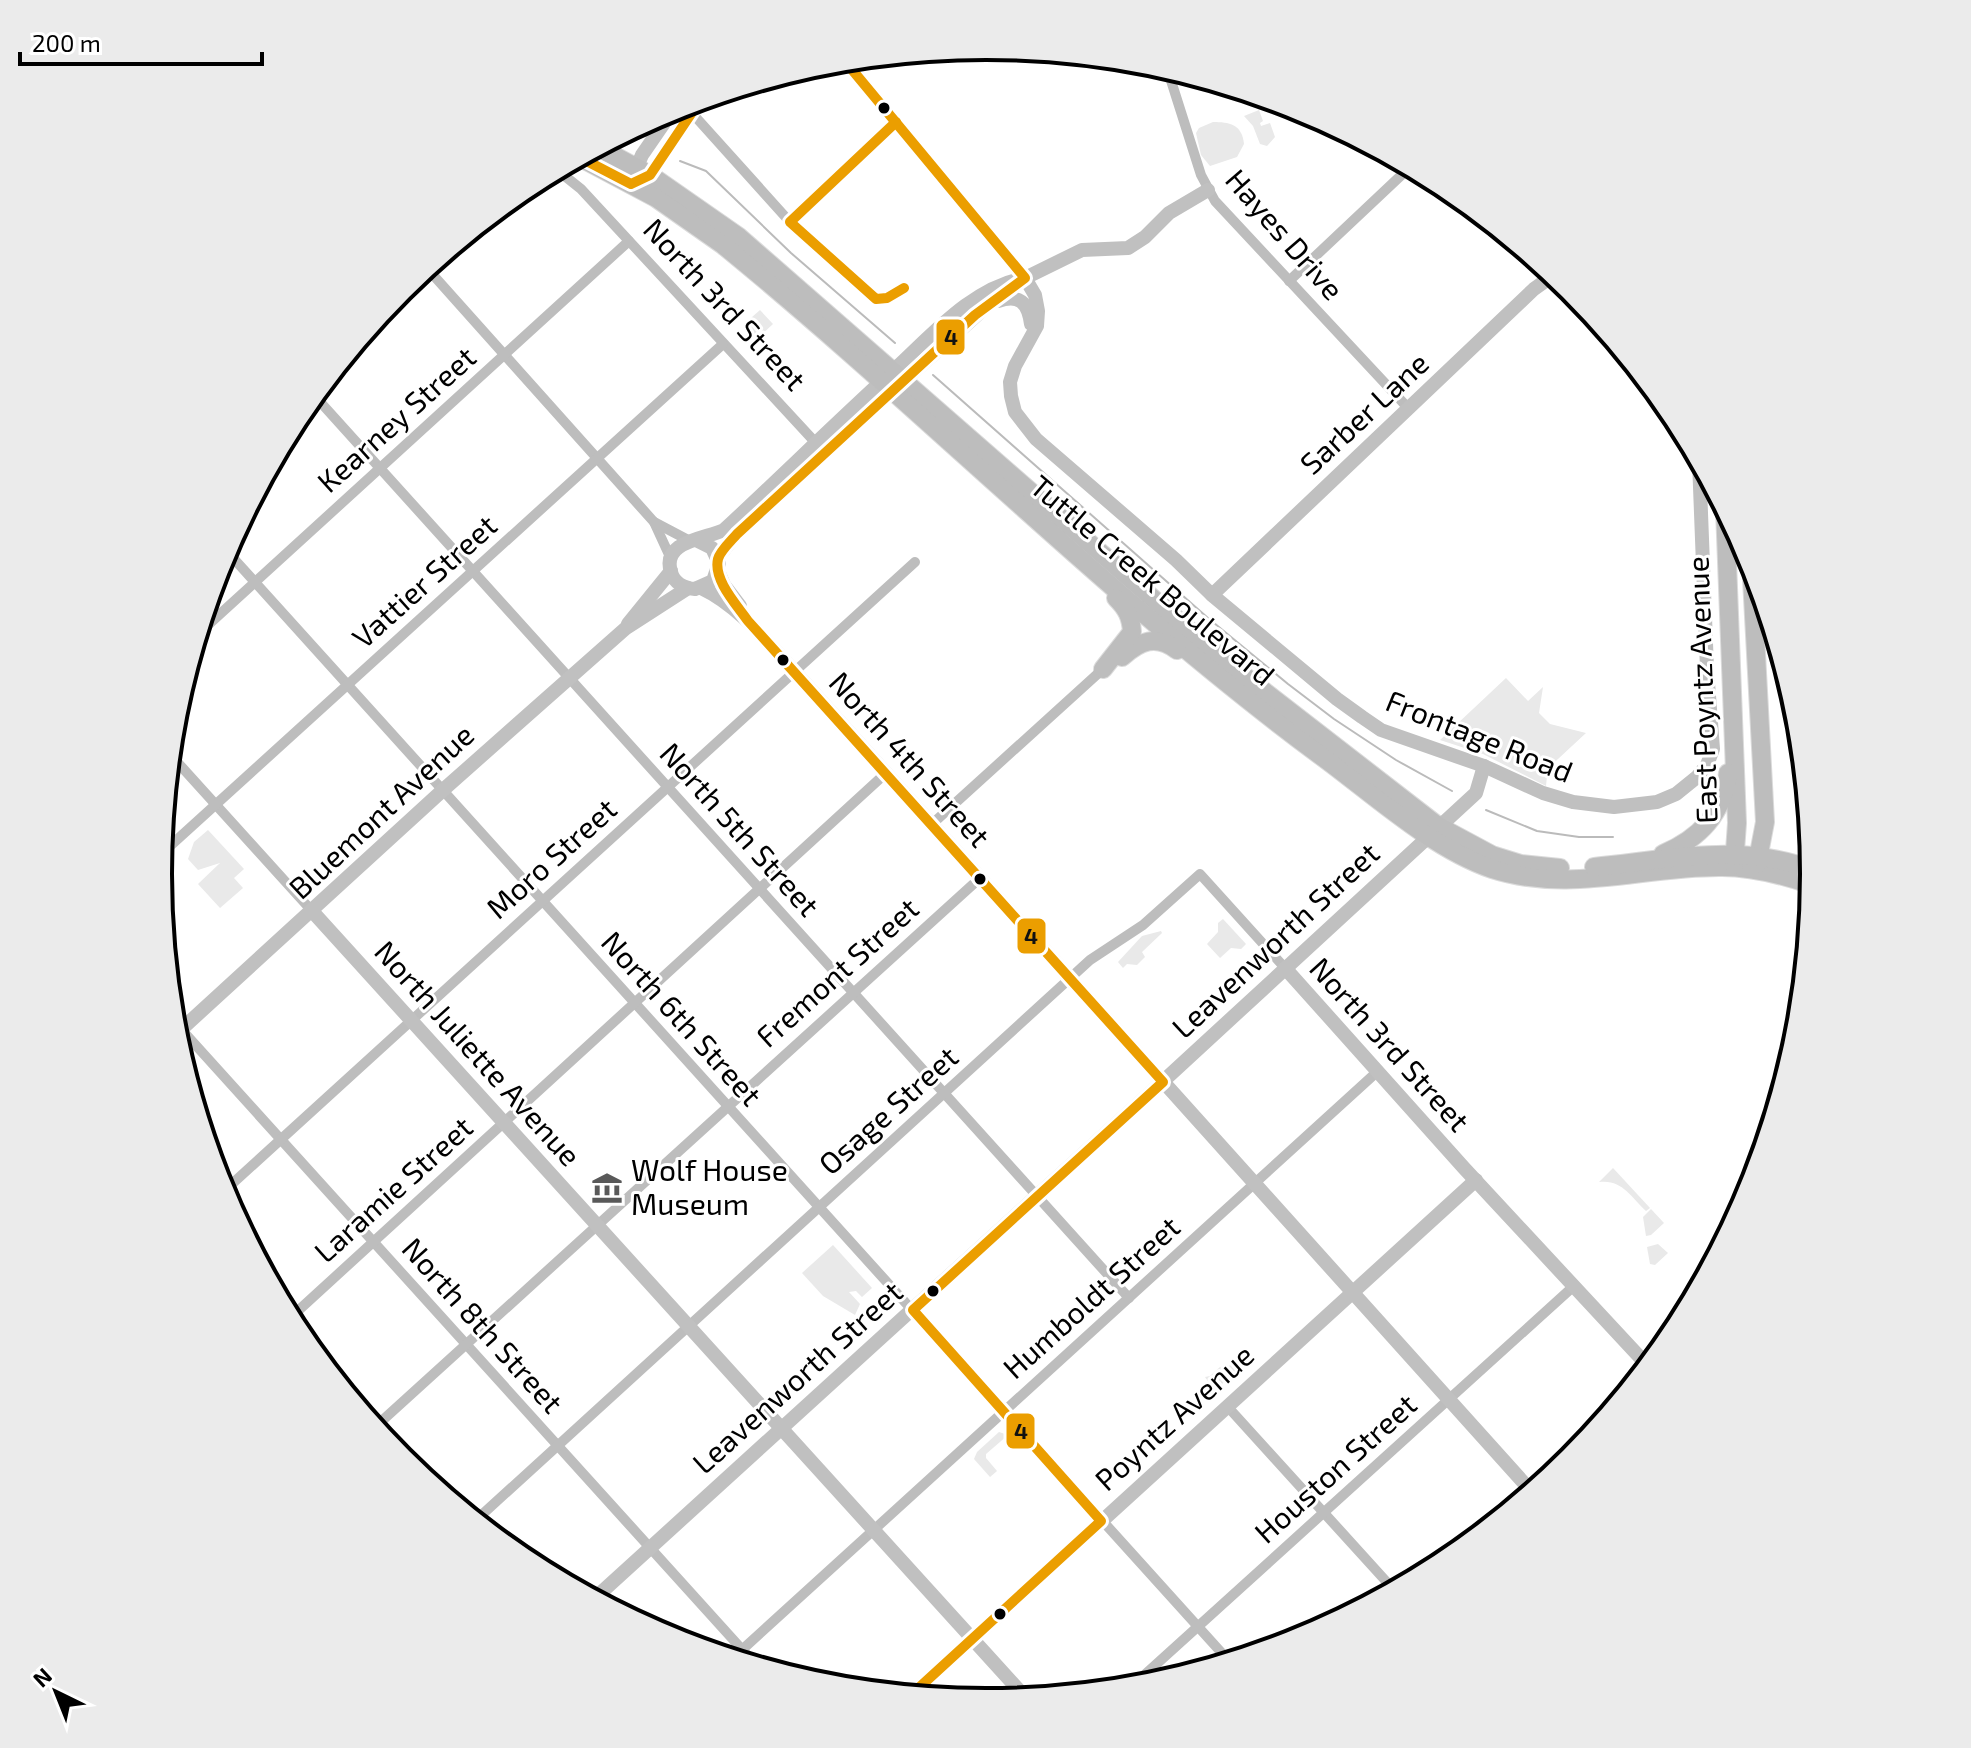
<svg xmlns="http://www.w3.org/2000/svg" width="1971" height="1748" viewBox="0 0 1971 1748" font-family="'Exo 2',sans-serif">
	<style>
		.green { fill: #e9e9e9 }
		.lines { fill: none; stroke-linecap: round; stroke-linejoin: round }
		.stream { stroke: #bbb; stroke-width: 2 }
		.highway-casing { stroke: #dbdbdb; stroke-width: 20 }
		.street { stroke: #bdbdbd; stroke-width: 10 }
		.secondary { stroke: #c0c0c0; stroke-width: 14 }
		.highway { stroke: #bdbdbd; stroke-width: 18 }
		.bus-1-casing { stroke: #fff; stroke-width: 16 }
		.bus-1 { stroke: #eb9e00; stroke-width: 10 }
		.bus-dot { fill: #000; stroke: #fff; stroke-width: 3 }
		.labels { text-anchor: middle; stroke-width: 6; stroke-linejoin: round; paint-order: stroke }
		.street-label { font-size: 30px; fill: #000; stroke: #fff }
		.poi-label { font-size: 30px; fill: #000; stroke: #fff; text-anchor: start }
		.rim { fill: none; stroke: #000; stroke-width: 4 }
		.line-badge { stroke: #fff; stroke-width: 3 }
		.pale-badge-label { font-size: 22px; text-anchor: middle; font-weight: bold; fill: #111 }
	</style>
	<rect width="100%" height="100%" fill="#fff"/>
	<g class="green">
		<polygon points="1259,110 1263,121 1260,123 1261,126 1270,123 1275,137 1267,146 1260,144 1253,126 1244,116"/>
		<path d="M 1213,122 C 1229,122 1242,124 1244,144 L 1237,157 L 1210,166 L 1201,155 L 1196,133 L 1199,128 Z"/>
		<polygon points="760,310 773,324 756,340 743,325"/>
		<polygon points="1506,678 1528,701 1543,687 1539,713 1550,724 1586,733 1544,772 1547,776 1546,786 1483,754 1440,740"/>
		<polygon points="208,830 244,869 234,878 243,888 220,908 198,884 220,863 198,870 188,859 194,842"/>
		<polygon points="1223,919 1246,944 1241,949 1231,948 1220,958 1207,944 1218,932 1218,923"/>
		<polygon points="1161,931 1162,933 1142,952 1145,957 1137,965 1127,964 1123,968 1118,962 1142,936"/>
		<path d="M 1613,1168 L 1650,1208 L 1646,1211 C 1631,1197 1622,1179 1599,1182 Z"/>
		<polygon points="1651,1209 1664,1223 1651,1235 1646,1236 1643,1217"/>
		<polygon points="1658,1244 1668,1253 1655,1265 1650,1264 1647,1247"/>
		<polygon points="833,1245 872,1288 862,1297 856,1291 849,1292 860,1304 855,1315 823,1296 802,1273"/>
		<polygon points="1240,1364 1241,1367 1222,1384 1220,1381 1210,1384 1205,1377 1210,1376 1220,1367"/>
		<polygon points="999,1432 1008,1435 986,1454 986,1458 997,1471 990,1477 974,1459 977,1452"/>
	</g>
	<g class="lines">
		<g class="stream">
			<polyline points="680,161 706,171 791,253 895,343"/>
			<polyline points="933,375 1208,618 1288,684 1334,719 1396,760 1452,791"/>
			<polyline points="1486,810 1537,831 1579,837 1613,837"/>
		</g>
		<defs>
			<g id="highway">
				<polyline points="598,147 650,175 739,237 1221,658 1438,826 1492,855 1521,864 1560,868"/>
				<path d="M 579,157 L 656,198 L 723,245 C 926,411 1110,600 1321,756 C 1373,794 1431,848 1492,869 C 1569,894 1644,866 1722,867 C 1753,867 1783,875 1812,885"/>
				<polyline points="1725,509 1737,823 1734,865"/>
				<polyline points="1751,560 1765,822 1757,864"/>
				<path d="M 1122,657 C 1140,641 1156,634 1177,650"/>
				<path d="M 1103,669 L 1132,632 C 1131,617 1127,609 1116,598"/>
				<path d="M 1663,854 C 1700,838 1723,814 1728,773"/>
				<path d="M 1594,867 C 1668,860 1740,842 1813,870"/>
			</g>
		</defs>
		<use href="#highway" class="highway-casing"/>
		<g class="street">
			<polyline points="844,60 1025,278"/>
			<polyline points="1167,68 1201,175 1215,201 1409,409"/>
			<polyline points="692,113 790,222 876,299 887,298 904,288"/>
			<polyline points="556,169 581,189 815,442 816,447"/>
			<polyline points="426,267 654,522 671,559"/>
			<polyline points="1289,281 1410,167"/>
			<polyline points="313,394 1129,1298"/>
			<polyline points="654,522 690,541"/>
			<polyline points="225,549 1229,1661"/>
			<polyline points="197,635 629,241"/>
			<polyline points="169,753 312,911"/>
			<polyline points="931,825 1103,669"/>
			<polyline points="159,856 723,344"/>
			<polyline points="172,1019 757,1666"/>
			<polyline points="222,1193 915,562"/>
			<polyline points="289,1319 886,773"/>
			<polyline points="1227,1406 1394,1590"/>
			<polyline points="374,1428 980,878"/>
			<polyline points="475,1521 1090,960 1143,925 1200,874 1285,968"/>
			<polyline points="733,1658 1378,1071"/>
			<polyline points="1130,1688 1575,1285"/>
		</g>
		<g class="secondary">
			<polyline points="633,176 642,155 675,107"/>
			<polyline points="642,179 650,175 701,99"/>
			<polyline points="1025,278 1035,295 1038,311 1037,326 1015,366 1010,382 1011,396 1015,412 1036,439 1176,560 1212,595 1337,699 1362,717 1381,730 1484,766 1543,793 1573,802 1614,807 1657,802 1676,794 1697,777 1707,765 1713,749 1707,669 1699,461"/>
			<path d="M 998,301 C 1019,294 1028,302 1031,324"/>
			<path d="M 696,540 L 712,548 L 719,563 L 713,581 L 695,589 C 684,588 674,583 671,572 C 661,541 705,539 724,530 C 781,477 837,422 895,369 C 933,334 972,288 1024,278"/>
			<polyline points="718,557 737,534 789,485 988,305 1025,278 1082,250 1128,248 1145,237 1169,213 1208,190"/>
			<polyline points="718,571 724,585 740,606"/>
			<path d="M 701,588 C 739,606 766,641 795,672 L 1532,1492"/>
			<polyline points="1212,595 1534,289 1548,279 1558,278"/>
			<polyline points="628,624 671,571"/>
			<polyline points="312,911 1026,1698"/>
			<polyline points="1285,968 1464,1168 1648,1366"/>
			<polyline points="174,1036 443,790 626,628 688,588"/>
			<polyline points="594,1599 1172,1073 1476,793 1484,766"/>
			<polyline points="911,1695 1476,1180"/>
		</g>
		<use href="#highway" class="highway"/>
		<defs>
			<g id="bus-1">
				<path d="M 844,60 L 1025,278 L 975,315 L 737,534 C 731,541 720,551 718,559 C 713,580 737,605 748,621 L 1163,1082 L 913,1310 L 1101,1521 L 911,1695"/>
				<polyline points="896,122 790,222 876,299 887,298 904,288"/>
				<polyline points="579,157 631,184 650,175 701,99"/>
			</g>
		</defs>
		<use href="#bus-1" class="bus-1-casing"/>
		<use href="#bus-1" class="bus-1"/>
	</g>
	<defs>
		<symbol id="museum-bare" viewBox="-9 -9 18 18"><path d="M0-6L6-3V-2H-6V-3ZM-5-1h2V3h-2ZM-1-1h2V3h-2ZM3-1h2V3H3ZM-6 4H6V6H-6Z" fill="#595959" stroke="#fff" stroke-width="2.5" paint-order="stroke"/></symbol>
	</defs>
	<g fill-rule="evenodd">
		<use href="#museum-bare" x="585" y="1166" width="44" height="44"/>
	</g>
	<g class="bus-dot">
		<circle cx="884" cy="108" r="7"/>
		<circle cx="783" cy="660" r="7"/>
		<circle cx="980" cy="879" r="7"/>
		<circle cx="933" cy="1291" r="7"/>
		<circle cx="1000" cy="1614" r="7"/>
	</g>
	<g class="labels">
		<g class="street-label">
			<text transform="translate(1284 235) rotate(49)" y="10">Hayes Drive</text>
			<text transform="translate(724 305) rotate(47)" y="10">North 3rd Street</text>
			<text transform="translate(1365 414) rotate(-43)" y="10">Sarber Lane</text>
			<text transform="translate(397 420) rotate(-42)" y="10">Kearney Street</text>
			<text transform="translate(1152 581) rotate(40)" y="10">Tuttle Creek Boulevard</text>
			<text transform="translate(425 582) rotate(-42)" y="10">Vattier Street</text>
			<text transform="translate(1703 690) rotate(-92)" y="10">East Poyntz Avenue</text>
			<text transform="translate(1479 737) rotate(22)" y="10">Frontage Road</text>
			<text transform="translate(909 760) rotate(48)" y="10">North 4th Street</text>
			<text transform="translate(382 812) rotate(-43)" y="10">Bluemont Avenue</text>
			<text transform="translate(739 830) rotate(48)" y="10">North 5th Street</text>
			<text transform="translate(552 859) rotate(-42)" y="10">Moro Street</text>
			<text transform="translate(1276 941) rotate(-43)" y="10">Leavenworth Street</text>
			<text transform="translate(838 973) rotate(-42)" y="10">Fremont Street</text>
			<text transform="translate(681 1019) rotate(48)" y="10">North 6th Street</text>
			<text transform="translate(1389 1045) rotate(48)" y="10">North 3rd Street</text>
			<text transform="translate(477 1054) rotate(48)" y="10">North Juliette Avenue</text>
			<text transform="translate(889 1111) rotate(-42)" y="10">Osage Street</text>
			<text transform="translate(394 1190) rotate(-42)" y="10">Laramie Street</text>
			<text transform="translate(1092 1298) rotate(-42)" y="10">Humboldt Street</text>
			<text transform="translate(482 1326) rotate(48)" y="10">North 8th Street</text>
			<text transform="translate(798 1378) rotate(-42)" y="10">Leavenworth Street</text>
			<text transform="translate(1175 1418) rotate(-42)" y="10">Poyntz Avenue</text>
			<text transform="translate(1336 1469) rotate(-42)" y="10">Houston Street</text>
		</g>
		<g class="poi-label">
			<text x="631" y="1181">Wolf House<tspan x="631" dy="34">Museum</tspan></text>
		</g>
	</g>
	<path d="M0 0H1971V1748H0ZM172 874a814 814 0 1 1 1628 0a814 814 0 1 1-1628 0Z" fill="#ebebeb" fill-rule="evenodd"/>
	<path class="rim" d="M172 874a814 814 0 1 1 1628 0a814 814 0 1 1-1628 0Z"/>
	<g class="line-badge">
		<rect x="935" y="318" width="31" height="38" rx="8" fill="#eb9e00"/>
		<rect x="1016" y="917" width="31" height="38" rx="8" fill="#eb9e00"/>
		<rect x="1005" y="1412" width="31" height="38" rx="8" fill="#eb9e00"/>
	</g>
	<g class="pale-badge-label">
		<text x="951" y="345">4</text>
		<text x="1031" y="944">4</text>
		<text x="1021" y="1439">4</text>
	</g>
	<g transform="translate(56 1692) rotate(317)" stroke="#ffffff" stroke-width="6" paint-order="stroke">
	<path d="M0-6L14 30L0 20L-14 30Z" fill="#000000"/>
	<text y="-12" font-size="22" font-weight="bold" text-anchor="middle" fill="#000000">N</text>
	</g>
	<path d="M20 52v12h242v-12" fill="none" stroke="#000000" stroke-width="4"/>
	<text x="32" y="52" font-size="24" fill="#000000" stroke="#ffffff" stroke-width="6" paint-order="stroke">200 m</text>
</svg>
